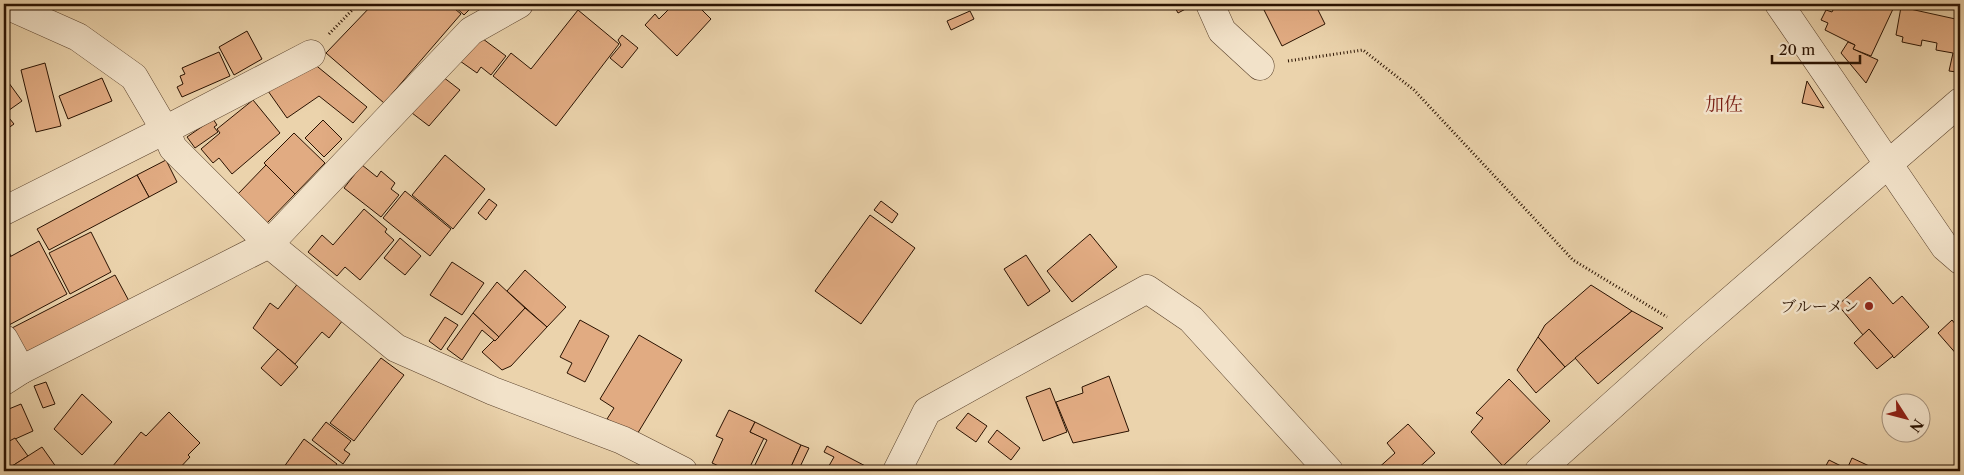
<svg xmlns="http://www.w3.org/2000/svg" width="1964" height="475" viewBox="0 0 1964 475" font-family="'Libre Caslon Text','Noto Serif JP',serif">
	<style>
		.building { fill: #e1ab82; stroke: #2a1201 }
		.lines { fill: none; stroke-linecap: round; stroke-linejoin: round }
		.minor-casing { stroke: #5a422c; stroke-width: 29 }
		.path { stroke: #2a1201; stroke-width: 3; stroke-dasharray: 1 2.5; stroke-linecap: butt }
		.minor { stroke: #f2e2c9; stroke-width: 28 }
		.poi-dot { fill: #8f2418; stroke: #f2e2c9; stroke-width: 2 }
		.labels { text-anchor: middle; stroke-width: 5; stroke-linejoin: round; paint-order: stroke }
		.poi-label { font-size: 16px; fill: #2a1201; stroke: #f2e2c9; text-anchor: end }
		.quarter-label { font-size: 19px; fill: #7a1f14; stroke: #f2e2c9 }
	</style>
	<rect width="100%" height="100%" fill="#ebd3ac"/>
	<filter id="stains"><feTurbulence type="fractalNoise" baseFrequency=".004" numOctaves="4"/><feColorMatrix values="0 0 0 0 .2 0 0 0 0 .09 0 0 0 0 .02 0 0 0 .5 -.17"/></filter>
	<radialGradient id="worn" r=".72"><stop offset=".6" stop-color="#630" stop-opacity="0"/><stop offset="1" stop-color="#630" stop-opacity=".3"/></radialGradient>
	<g class="building">
		<polygon points="373,4 449,4 461,14 384,103 326,53"/>
		<polygon points="452,4 475,4 464,15"/>
		<polygon points="674,4 696,4 711,19 677,56 645,25 655,14 659,19"/>
		<polygon points="1173,4 1195,4 1178,13"/>
		<polygon points="1261,4 1315,4 1325,24 1282,46"/>
		<polygon points="1836,4 1882,4 1893,9 1871,56 1853,49 1855,45 1825,30 1828,23 1821,20 1826,10 1832,12"/>
		<polygon points="1939,4 1958,4 1957,8"/>
		<polygon points="1901,7 1960,20 1960,69 1957,72 1949,71 1953,53 1936,50 1937,43 1922,40 1921,46 1902,42 1903,37 1896,35"/>
		<polygon points="578,10 619,44 556,126 493,76 511,53 531,69"/>
		<polygon points="970,11 974,19 951,30 947,21"/>
		<polygon points="247,31 262,59 234,75 219,47"/>
		<polygon points="622,35 638,48 622,68 610,58 621,45 618,40"/>
		<polygon points="479,36 506,56 491,75 481,67 477,73 460,61"/>
		<polygon points="1848,42 1855,45 1853,49 1878,60 1866,83 1841,53"/>
		<polygon points="219,52 230,76 182,97 177,87 183,84 180,76 185,74 182,68"/>
		<polygon points="45,63 61,126 36,132 21,70"/>
		<polygon points="313,63 367,107 353,123 319,96 287,118 268,91"/>
		<polygon points="443,77 460,90 429,126 412,113"/>
		<polygon points="102,78 112,101 68,119 59,96"/>
		<polygon points="6,79 22,101 5,113 14,124 4,131 4,81"/>
		<polygon points="1807,81 1824,108 1802,103"/>
		<polygon points="253,100 280,133 232,174 219,158 213,163 201,149 220,133 217,129"/>
		<polygon points="213,119 217,125 214,127 218,132 195,148 187,137"/>
		<polygon points="323,120 342,139 324,157 305,138"/>
		<polygon points="294,133 325,163 295,194 264,163"/>
		<polygon points="445,155 485,189 453,229 412,195"/>
		<polygon points="166,160 177,182 149,197 137,175"/>
		<polygon points="266,165 295,194 267,223 238,194"/>
		<polygon points="362,165 377,177 381,171 395,183 391,189 399,195 381,217 344,188"/>
		<polygon points="137,175 149,197 49,250 37,229"/>
		<polygon points="405,191 451,229 430,256 383,218"/>
		<polygon points="489,199 497,205 486,220 478,213"/>
		<polygon points="881,201 898,214 892,223 874,210"/>
		<polygon points="364,209 387,229 385,232 394,240 360,280 345,267 337,276 308,252 322,235 333,245"/>
		<polygon points="870,215 915,248 861,324 815,291"/>
		<polygon points="91,232 111,272 70,294 49,253"/>
		<polygon points="1090,234 1117,267 1072,302 1047,271"/>
		<polygon points="400,238 421,256 405,275 384,258"/>
		<polygon points="39,241 67,294 9,325 4,314 4,260"/>
		<polygon points="4,243 11,256 4,260"/>
		<polygon points="1026,255 1050,291 1028,306 1004,269"/>
		<polygon points="452,262 484,283 462,315 430,295"/>
		<polygon points="525,270 566,307 547,327 507,291"/>
		<polygon points="115,275 129,301 26,354 12,328"/>
		<polygon points="1870,277 1893,304 1902,296 1929,327 1894,358 1869,329 1863,335 1838,305"/>
		<polygon points="299,282 343,320 329,338 322,332 295,364 253,328 270,303 278,309"/>
		<polygon points="497,282 525,308 499,337 473,313"/>
		<polygon points="1591,285 1632,311 1565,367 1538,337 1545,325"/>
		<polygon points="525,308 547,327 511,366 502,370 482,352 494,340 495,341"/>
		<polygon points="1632,311 1663,328 1598,384 1575,358"/>
		<polygon points="473,313 499,337 495,341 482,330 462,360 447,349"/>
		<polygon points="445,317 458,325 441,350 429,341"/>
		<polygon points="580,320 609,336 585,382 567,373 572,363 560,357"/>
		<polygon points="1952,320 1960,330 1959,357 1938,333"/>
		<polygon points="1869,329 1893,356 1877,369 1854,343"/>
		<polygon points="639,335 682,360 636,436 607,419 614,408 600,399"/>
		<polygon points="1538,337 1565,367 1536,393 1517,370"/>
		<polygon points="278,349 298,367 281,386 261,368"/>
		<polygon points="381,358 404,375 354,441 330,423"/>
		<polygon points="1109,376 1129,431 1073,443 1056,402 1083,393 1082,387"/>
		<polygon points="1509,379 1550,421 1503,466 1471,432 1483,418 1476,413"/>
		<polygon points="46,382 55,404 43,408 34,386"/>
		<polygon points="1050,388 1067,432 1043,441 1026,397"/>
		<polygon points="82,394 112,422 82,455 54,429"/>
		<polygon points="21,404 33,431 4,444 4,411"/>
		<polygon points="729,410 755,422 750,432 764,438 748,471 730,471 712,463 723,439 716,436"/>
		<polygon points="169,412 200,443 188,455 190,457 177,471 112,471 114,469 112,467 141,432 146,436"/>
		<polygon points="968,413 987,426 976,442 956,428"/>
		<polygon points="326,422 351,441 344,450 350,454 343,464 312,440"/>
		<polygon points="755,422 801,445 789,471 752,471 767,440 750,432"/>
		<polygon points="1408,424 1435,453 1415,471 1375,471 1395,453 1387,443"/>
		<polygon points="997,430 1020,448 1011,460 988,442"/>
		<polygon points="15,438 28,456 9,468 4,454 4,444"/>
		<polygon points="304,439 337,464 332,471 281,471"/>
		<polygon points="801,445 809,448 798,471 789,471"/>
		<polygon points="827,446 875,471 826,471 834,457 824,452"/>
		<polygon points="42,447 59,471 10,471 9,468"/>
		<polygon points="1852,458 1880,471 1823,471 1829,460 1847,469"/>
	</g>
	<g class="lines">
		<defs>
			<g id="minor">
				<polyline points="4,4 78,37 134,77 165,130 173,148 269,244 396,348 493,391 622,440 683,471"/>
				<polyline points="1210,4 1222,31 1260,66"/>
				<polyline points="1779,4 1945,247 1960,260"/>
				<polyline points="4,211 165,130 311,54"/>
				<polyline points="4,339 21,370"/>
				<polyline points="4,381 21,370 269,244 471,31 519,4"/>
				<polyline points="897,471 927,411 1147,289 1191,319 1329,471"/>
				<polyline points="1539,471 1693,333 1960,102"/>
			</g>
		</defs>
		<use href="#minor" class="minor-casing"/>
		<g class="path">
			<polyline points="329,34 358,4"/>
			<polyline points="1288,61 1363,50 1414,90 1573,260 1667,317"/>
		</g>
		<use href="#minor" class="minor"/>
	</g>
	<circle class="poi-dot" cx="1869" cy="306" r="5"/>
	<g class="labels">
		<g class="poi-label">
			<text x="1859" y="312">ブルーメン</text>
		</g>
		<g class="quarter-label">
			<text x="1724" y="111">加佐</text>
		</g>
	</g>
	<rect width="1964" height="475" fill="none" stroke="#ebd3ac" stroke-width="20"/>
	<rect x="5" y="5" width="1954" height="465" fill="none" stroke="#2a1201" stroke-width="2.5"/>
	<rect x="10" y="10" width="1944" height="455" fill="none" stroke="#2a1201"/>
	<g transform="translate(1906 418) rotate(126)"><circle r="24" fill="#f2e2c9" stroke="#a28f79"/>
	<path d="M0-4L9 19L0 12L-9 19Z" fill="#8f2418"/>
	<text y="-8" font-size="14" font-weight="bold" text-anchor="middle" fill="#2a1201">N</text>
	</g>
	<path d="M1772 55v8h88v-8" fill="none" stroke="#2a1201" stroke-width="2.5"/>
	<text x="1779" y="55" font-size="15" fill="#2a1201" stroke="#f2e2c9" stroke-width="4" paint-order="stroke">20 m</text>
	<rect width="100%" height="100%" filter="url(#stains)"/>
	<rect width="100%" height="100%" fill="url(#worn)"/>
</svg>
